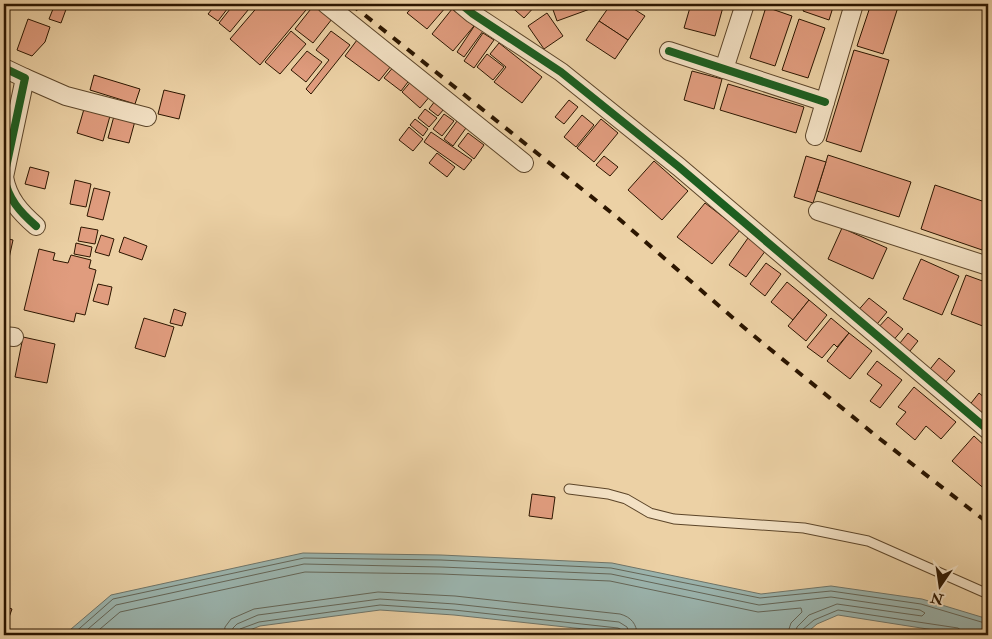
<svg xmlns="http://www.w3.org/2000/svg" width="992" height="639" viewBox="0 0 992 639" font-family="'IM FELL Double Pica',serif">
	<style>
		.water { fill: #9bb5af; stroke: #6f7569 }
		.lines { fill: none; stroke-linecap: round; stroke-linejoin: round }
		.shore { stroke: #646658; stroke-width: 1 }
		.building { fill: #e09c7e; stroke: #2c1600 }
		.service-casing { stroke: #5c4529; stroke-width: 11 }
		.minor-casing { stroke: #5c4529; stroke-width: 20 }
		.service { stroke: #f3e1c4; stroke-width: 9 }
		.minor { stroke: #f3e1c4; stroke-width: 18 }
		.rail { stroke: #2c1600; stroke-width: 4; stroke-dasharray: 9 9; stroke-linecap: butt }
		.cycleway-casing { stroke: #f3e1c4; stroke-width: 11 }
		.cycleway { stroke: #1b5e20; stroke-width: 8 }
	</style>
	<rect width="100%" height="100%" fill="#ecd1a5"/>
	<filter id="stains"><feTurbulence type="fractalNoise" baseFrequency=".004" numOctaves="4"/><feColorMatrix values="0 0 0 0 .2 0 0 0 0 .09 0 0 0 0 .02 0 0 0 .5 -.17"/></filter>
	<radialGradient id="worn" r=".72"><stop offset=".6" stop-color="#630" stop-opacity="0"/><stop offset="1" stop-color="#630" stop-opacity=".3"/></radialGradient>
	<polygon class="water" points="303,553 441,555 612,563 761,594 831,586 922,599 988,619 988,635 966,635 838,615 817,624 804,635 640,635 454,615 380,610 260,626 237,635 64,635 111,595"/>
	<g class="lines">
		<g class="shore">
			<polyline points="72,635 113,599 304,558 441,560 611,568 760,598 831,591 921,604 988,624"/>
			<polyline points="81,635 116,605 304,564 441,567 611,574 759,605 831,597 920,610 925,613 922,616 837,604 809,615 797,627 795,635"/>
			<polyline points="93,635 120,612 305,572 441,574 610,581 758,612 801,608 802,612 791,623 787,635"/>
			<path d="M 224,635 L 225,627 L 231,619 L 254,609 L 378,592 L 455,596 L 620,614 C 631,617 637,624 637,635"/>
			<polyline points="231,635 233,628 237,624 258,615 380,599 455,604 619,622 627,627 630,635"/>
			<polyline points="238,635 240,629 259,622 380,605 454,610 618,628 622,630 623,635"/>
			<polyline points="801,635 802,630 814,620 838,610 958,628 962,631 963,635"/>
		</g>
	</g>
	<g class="building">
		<polygon points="55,4 68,4 61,23 49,19"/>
		<polygon points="216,4 231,4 218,21 208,14"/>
		<polygon points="234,4 253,4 230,32 219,23"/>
		<polygon points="260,4 311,4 260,65 230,39"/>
		<polygon points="415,4 442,4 446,7 427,29 407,13"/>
		<polygon points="508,4 537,4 524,18"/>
		<polygon points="551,4 601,4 601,5 557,21"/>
		<polygon points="611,4 626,4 645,16 628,40 599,21"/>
		<polygon points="691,4 713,4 723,7 715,36 684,28"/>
		<polygon points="806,4 834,4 829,20 803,11"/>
		<polygon points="871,4 899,4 883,54 857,46"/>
		<polygon points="314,5 332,19 313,43 295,29"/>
		<polygon points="766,7 792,16 775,66 750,58"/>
		<polygon points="452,9 474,26 453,51 432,34"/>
		<polygon points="547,13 563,36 544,49 528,26"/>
		<polygon points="28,19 50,27 45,42 32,56 17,50"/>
		<polygon points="799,19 825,28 808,78 782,70"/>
		<polygon points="599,21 628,40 615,59 586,40"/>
		<polygon points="475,25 483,31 464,57 457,52"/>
		<polygon points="291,31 306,44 280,74 265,62"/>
		<polygon points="331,31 350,45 311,94 306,89 329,60 316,50"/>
		<polygon points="483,33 494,40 474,68 464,61"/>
		<polygon points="357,40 391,66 379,81 345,56"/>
		<polygon points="499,43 542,77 522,103 494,82 506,67 490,54"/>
		<polygon points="854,50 889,60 861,152 826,141"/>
		<polygon points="307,51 322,62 306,82 291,70"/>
		<polygon points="487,54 504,67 493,80 477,67"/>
		<polygon points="395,65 411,78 401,91 384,78"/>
		<polygon points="692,71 722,79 714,109 684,100"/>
		<polygon points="94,75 140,89 135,104 90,90"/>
		<polygon points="413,79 431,95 420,108 402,92"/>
		<polygon points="728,84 804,107 796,133 720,110"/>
		<polygon points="164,90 185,95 179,119 158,114"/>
		<polygon points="569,100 578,107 564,124 555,117"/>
		<polygon points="435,101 444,109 438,116 429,109"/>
		<polygon points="84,109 110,116 103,141 77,133"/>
		<polygon points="425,109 437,118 429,127 418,118"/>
		<polygon points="444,114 454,121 442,136 433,129"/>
		<polygon points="582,115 594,125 576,147 564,137"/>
		<polygon points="114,116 135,121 129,143 108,138"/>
		<polygon points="415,119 428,129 423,136 410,125"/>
		<polygon points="601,119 618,133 594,162 577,148"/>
		<polygon points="457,121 466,128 453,146 444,139"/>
		<polygon points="409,127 423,139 413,151 399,140"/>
		<polygon points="431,132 472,160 464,170 424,142"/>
		<polygon points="468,133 484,145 474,159 458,146"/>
		<polygon points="437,153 455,167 447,177 429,163"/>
		<polygon points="828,155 911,182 899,217 817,191"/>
		<polygon points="604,156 618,167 610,176 596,165"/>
		<polygon points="806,156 826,162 813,203 794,197"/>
		<polygon points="654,161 688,191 662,220 628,190"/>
		<polygon points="30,167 49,172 45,189 25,184"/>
		<polygon points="75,180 91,184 86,207 70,204"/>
		<polygon points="935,185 988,203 988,252 921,229"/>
		<polygon points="94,188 110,192 103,220 87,216"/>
		<polygon points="705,203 740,230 712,264 677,237"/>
		<polygon points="81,227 98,230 95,244 78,241"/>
		<polygon points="842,228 887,248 873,279 828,259"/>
		<polygon points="101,235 114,239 109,256 95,252"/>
		<polygon points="124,237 147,246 142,260 119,252"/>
		<polygon points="4,238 13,240 4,281"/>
		<polygon points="748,238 766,250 746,277 729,265"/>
		<polygon points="76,243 92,247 90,257 74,254"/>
		<polygon points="39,249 55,253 53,260 68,263 71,255 91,260 89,268 96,270 85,315 76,313 74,322 24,310"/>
		<polygon points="921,259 959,276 942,315 903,299"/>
		<polygon points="766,263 781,274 765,296 750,284"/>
		<polygon points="966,275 988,283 988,328 951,314"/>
		<polygon points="787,282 809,300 793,320 771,302"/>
		<polygon points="98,284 112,287 108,305 93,301"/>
		<polygon points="869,298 887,312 873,329 855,314"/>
		<polygon points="809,300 827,315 806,341 788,326"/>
		<polygon points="174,309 186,313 182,326 170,323"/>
		<polygon points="888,317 903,329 891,343 876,330"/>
		<polygon points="144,318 174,327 165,357 135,348"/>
		<polygon points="831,318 849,333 837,347 834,344 822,358 807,347"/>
		<polygon points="849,333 872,351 850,379 827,361"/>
		<polygon points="908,333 918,341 906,356 896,348"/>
		<polygon points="23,337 55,344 47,383 15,377"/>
		<polygon points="939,358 955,371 943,385 927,373"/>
		<polygon points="877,361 902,380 880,408 870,401 882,385 867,374"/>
		<polygon points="914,387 956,422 941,439 926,426 915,440 896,424 906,412 898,407"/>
		<polygon points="979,393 985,398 988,395 988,424 968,407"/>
		<polygon points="974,436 988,449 988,492 952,461"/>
		<polygon points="532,494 555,497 552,519 529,516"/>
		<polygon points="4,606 12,609 4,631"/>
	</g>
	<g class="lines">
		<defs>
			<polyline id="service" points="569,489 608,494 626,499 650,513 674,519 804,528 868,541 988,594"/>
			<g id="minor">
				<polyline points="326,4 524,163"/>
				<polyline points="461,4 473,14 561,72 679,167 988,430"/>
				<polyline points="669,51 825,102"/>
				<path d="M 4,68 L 25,78 L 4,177 C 8,199 20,212 36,226"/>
				<polyline points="724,69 745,4"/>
				<polyline points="25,78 66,96 147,117"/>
				<polyline points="815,136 854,4"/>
				<polyline points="818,211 988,266"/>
				<polyline points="4,336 14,337"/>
			</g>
		</defs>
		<use href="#service" class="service-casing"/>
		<use href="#minor" class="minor-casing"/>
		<use href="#service" class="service"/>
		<use href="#minor" class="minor"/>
		<polyline class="rail" points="351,4 618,218 748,331 880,439 988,523"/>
		<defs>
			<g id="cycleway">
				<polyline points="461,4 473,14 561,72 679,167 988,430"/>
				<polyline points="669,51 825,102"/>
				<path d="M 4,68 L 25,78 L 4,177 C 8,199 20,212 36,226"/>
			</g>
		</defs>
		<use href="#cycleway" class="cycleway-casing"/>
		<use href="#cycleway" class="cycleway"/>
	</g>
	<rect width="992" height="639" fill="none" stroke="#ecd1a5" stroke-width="20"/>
	<rect x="5" y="5" width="982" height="629" fill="none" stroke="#2c1600" stroke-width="2.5"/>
	<rect x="10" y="10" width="972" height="619" fill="none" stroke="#2c1600"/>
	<g transform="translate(940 586) rotate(193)" stroke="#f3e1c4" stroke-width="4" paint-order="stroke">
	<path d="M0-4L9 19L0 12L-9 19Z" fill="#2c1600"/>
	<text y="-8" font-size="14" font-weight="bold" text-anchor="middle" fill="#2c1600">N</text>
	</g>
	<rect width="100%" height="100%" filter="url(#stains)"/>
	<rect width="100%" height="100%" fill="url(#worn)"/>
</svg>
